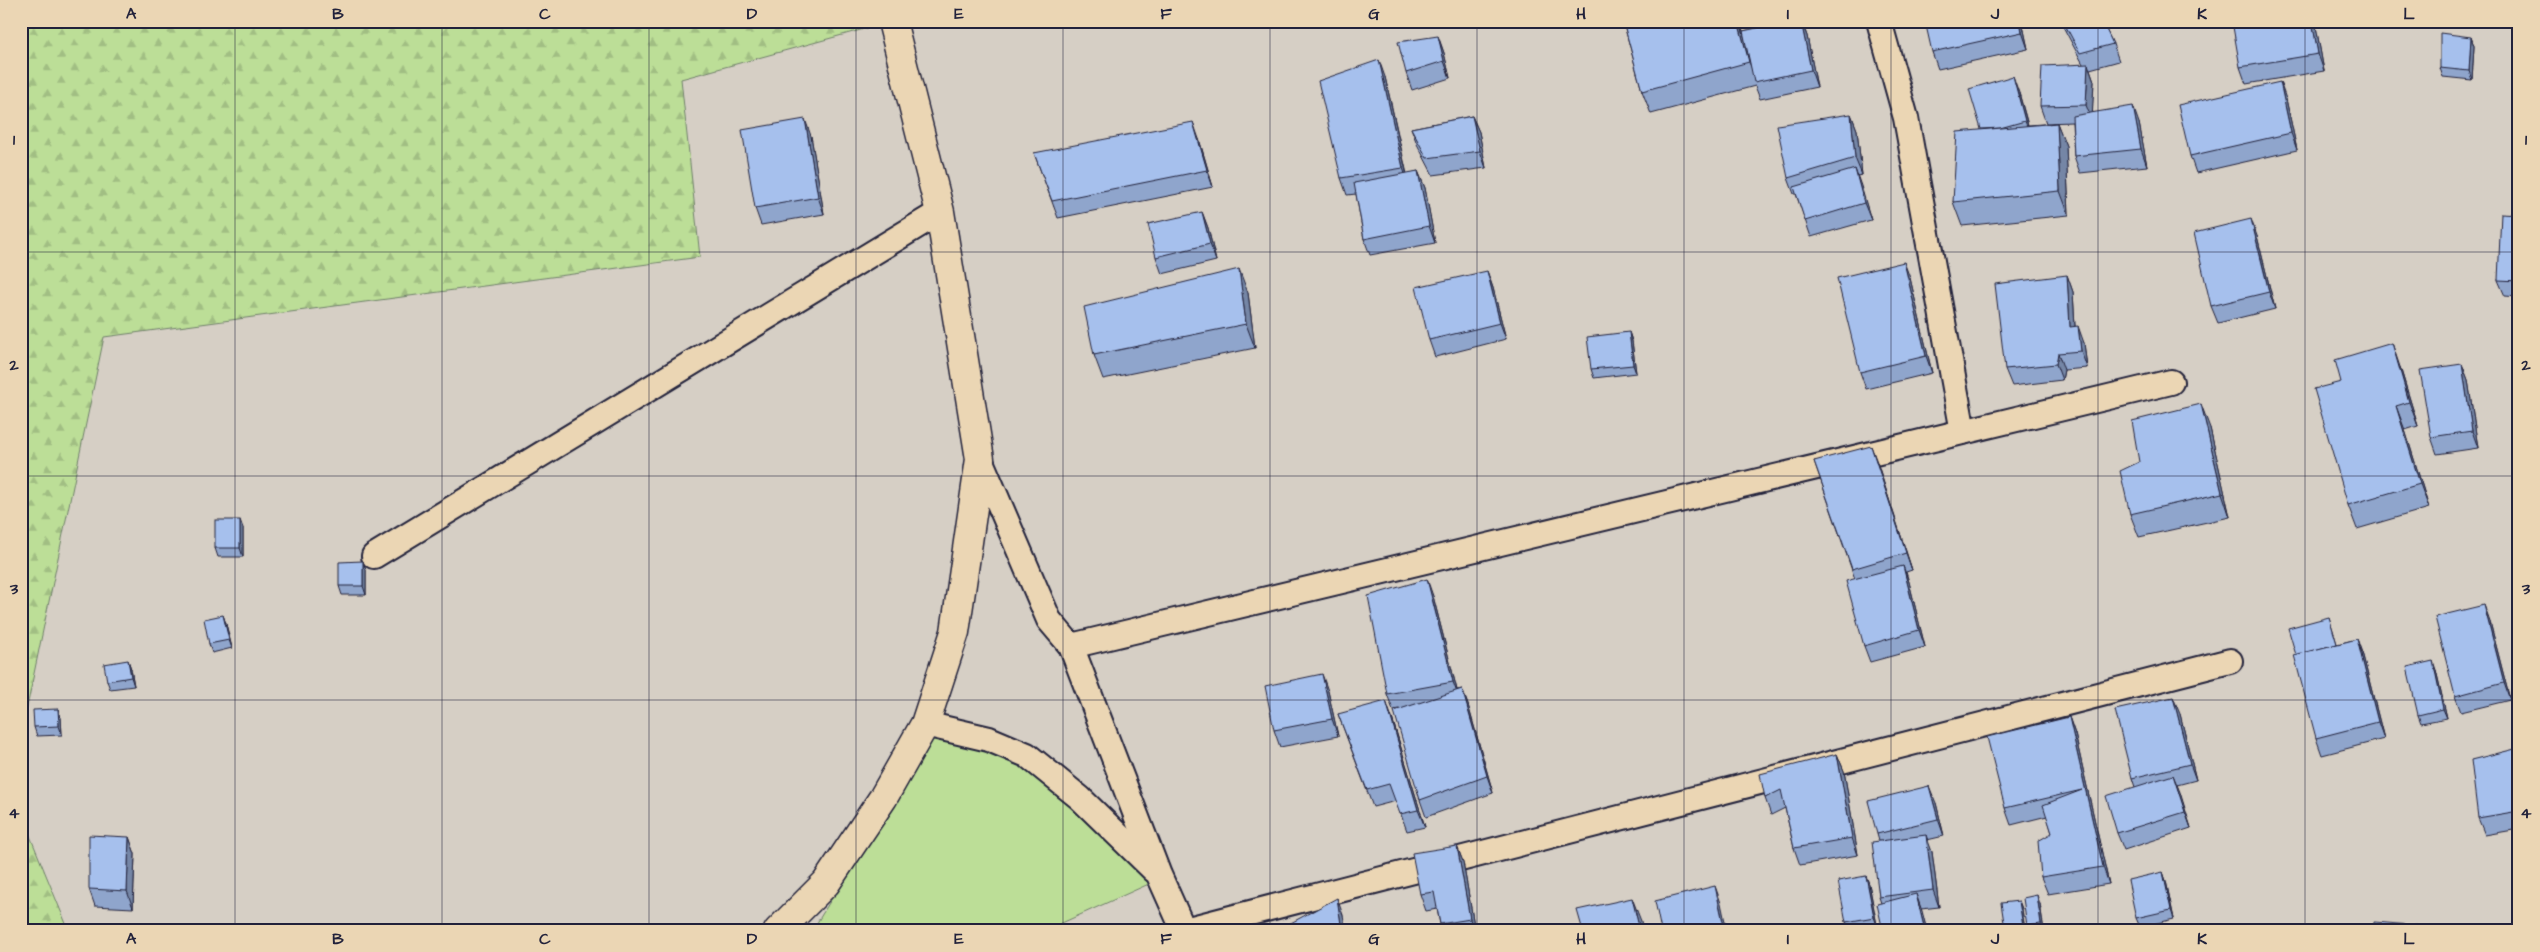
<svg xmlns="http://www.w3.org/2000/svg" width="2540" height="952" viewBox="0 0 2540 952" font-family="'Architects Daughter',sans-serif">
	<style>
		.green { fill: #bcde97; stroke: #6f8069 }
		.forest { fill: url(#forest-firs); stroke: #6f8069 }
		.lines { fill: none; stroke-linecap: round; stroke-linejoin: round }
		.lane-casing { stroke: #22223b; stroke-width: 28 }
		.street-casing { stroke: #22223b; stroke-width: 31 }
		.lane { stroke: #ebd6b4; stroke-width: 24 }
		.street { stroke: #ebd6b4; stroke-width: 28 }
		.wall { fill: #8fa5cc; stroke: #22223b }
		.shaded-wall { fill: #7486a6; stroke: #22223b }
		.building { fill: #a6c0ed; stroke: #22223b }
		.grid { fill: none; stroke: #22223b; stroke-width: 1; stroke-opacity: 0.55 }
		.neatline { fill: none; stroke: #22223b; stroke-width: 2 }
		.grid-label { font-size: 16px; text-anchor: middle; font-weight: bold; fill: #22223b }
	</style>
	<defs>
		<pattern id="forest-firs" width="22" height="20" patternUnits="userSpaceOnUse" patternTransform="scale(1.25)"><rect width="22" height="20" fill="#bcde97"/><path d="M5 1l3.5 6h-7zM16 11l3.5 6h-7z" fill="#a1be83"/></pattern>
	</defs>
	<rect width="100%" height="100%" fill="#d6cfc5"/>
	<filter id="ink" filterUnits="userSpaceOnUse"><feTurbulence type="fractalNoise" baseFrequency=".02" numOctaves="2"/><feDisplacementMap in="SourceGraphic" scale="10" xChannelSelector="R" yChannelSelector="G"/><feConvolveMatrix kernelMatrix="1 2 1 2 8 2 1 2 1" color-interpolation-filters="sRGB"/></filter>
	<g filter="url(#ink)">
		<path class="green" d="M 930,737 C 945,739 963,740 979,745 C 1049,768 1101,832 1151,883 L 1044,931 L 812,931 Z"/>
		<g class="forest">
			<polygon points="21,21 866,21 868,28 681,79 700,257 104,337 21,736"/>
			<polygon points="21,814 69,931 21,931"/>
		</g>
		<g class="lines">
			<defs>
				<g id="lane">
					<polyline points="1879,21 1906,118 1963,432"/>
					<polyline points="980,459 1049,620 1071,646 1159,875 1184,931"/>
					<polyline points="374,556 940,212"/>
					<polyline points="1071,646 2171,382"/>
					<polyline points="925,724 989,739 1027,755 1080,798 1154,870"/>
					<polyline points="1184,930 2230,661"/>
				</g>
				<polyline id="street" points="778,931 826,883 883,798 925,724 955,632 980,459 940,212 892,21"/>
			</defs>
			<use href="#lane" class="lane-casing"/>
			<use href="#street" class="street-casing"/>
			<use href="#lane" class="lane"/>
			<use href="#street" class="street"/>
		</g>
		<g class="wall">
			<polygon points="1623,21 1740,21 1743,31 1789,21 1802,21 1807,36 1817,87 1760,99 1755,86 1651,114 1642,91"/>
			<polygon points="2022,21 2028,49 1938,69 1932,52"/>
			<polygon points="2060,21 2102,21 2113,44 2119,61 2090,69 2094,81 2092,112 2139,123 2147,166 2080,173 2074,156 2072,122 2046,123 2040,106 2083,64"/>
			<polygon points="2315,21 2324,71 2246,84 2240,67"/>
			<polygon points="1438,36 1444,53 1450,78 1412,90 1406,73"/>
			<polygon points="2471,37 2474,46 2472,80 2443,77 2440,68"/>
			<polygon points="1385,77 1407,174 1418,171 1425,188 1435,243 1370,255 1364,239 1356,194 1347,195 1341,178"/>
			<polygon points="2019,93 2028,125 2057,123 2066,146 2069,215 1962,226 1953,202 1981,129"/>
			<polygon points="2286,99 2297,150 2196,173 2190,156"/>
			<polygon points="1851,114 1857,130 1862,175 1857,176 1871,220 1811,237 1796,194 1794,194 1788,178"/>
			<polygon points="1472,116 1479,132 1486,168 1433,175 1417,144 1411,128"/>
			<polygon points="811,136 824,214 761,225 755,208"/>
			<polygon points="1199,139 1213,187 1058,218 1034,153"/>
			<polygon points="1202,212 1208,228 1216,261 1162,274 1156,257"/>
			<polygon points="2519,214 2519,297 2505,296 2498,280"/>
			<polygon points="2257,236 2275,309 2218,323 2211,306"/>
			<polygon points="1487,271 1493,288 1506,339 1435,357 1429,340"/>
			<polygon points="2067,275 2073,292 2075,326 2084,343 2087,368 2064,370 2062,380 2012,386 2005,369"/>
			<polygon points="1910,278 1932,373 1866,389 1860,372"/>
			<polygon points="1248,293 1255,348 1103,379 1094,355"/>
			<polygon points="1629,332 1632,341 1636,373 1594,378 1591,369"/>
			<polygon points="2462,364 2468,380 2478,448 2437,454 2431,437"/>
			<polygon points="2400,367 2418,426 2405,430 2429,508 2357,529 2348,505"/>
			<polygon points="2210,428 2230,517 2139,537 2130,514 2139,462"/>
			<polygon points="1814,461 1877,462 1912,570 1906,572 1909,582 1925,647 1870,662 1864,646 1855,579"/>
			<polygon points="243,528 243,557 218,557 215,548"/>
			<polygon points="366,570 366,595 342,595 339,586"/>
			<polygon points="1433,596 1457,690 1462,689 1468,705 1493,793 1426,817 1420,800 1399,709 1393,710 1387,694"/>
			<polygon points="223,615 226,624 232,648 212,653 209,644"/>
			<polygon points="2329,617 2337,644 2357,639 2363,656 2384,739 2322,755 2316,738"/>
			<polygon points="2490,622 2510,700 2461,712 2455,696"/>
			<polygon points="128,660 131,669 134,686 110,689 107,681"/>
			<polygon points="2436,670 2447,718 2421,723 2418,715"/>
			<polygon points="1328,691 1338,736 1280,747 1274,730"/>
			<polygon points="58,709 61,718 62,735 37,736 34,727"/>
			<polygon points="1338,714 1392,718 1425,827 1407,831 1396,801 1373,807"/>
			<polygon points="2180,714 2196,780 2177,785 2191,828 2124,850 2117,833 2135,787 2132,778"/>
			<polygon points="2069,717 2075,734 2109,884 2048,894 2041,877 2052,833 2047,816 2011,825 2005,808"/>
			<polygon points="2519,748 2519,829 2485,835 2478,818"/>
			<polygon points="1837,754 1844,771 1858,855 1800,865 1794,848 1785,808 1771,815 1765,798"/>
			<polygon points="1936,803 1944,836 1927,840 1932,852 1939,907 1921,909 1927,931 1883,931 1881,903 1879,897 1879,841 1877,834"/>
			<polygon points="129,837 135,854 133,908 95,906 89,889"/>
			<polygon points="1457,846 1463,862 1475,931 1442,931 1440,924 1437,909 1426,911 1420,894"/>
			<polygon points="2163,872 2166,881 2174,919 2140,927 2136,918"/>
			<polygon points="1866,876 1869,884 1877,925 1849,930 1846,922"/>
			<polygon points="2019,901 2022,909 2025,931 2005,931 2005,929"/>
			<polygon points="2040,904 2044,931 2029,931 2027,926"/>
		</g>
		<g class="shaded-wall">
			<polygon points="1738,21 1740,21 1757,82 1749,62"/>
			<polygon points="1801,21 1807,36 1817,87 1811,70"/>
			<polygon points="2020,21 2022,21 2028,49 2022,32"/>
			<polygon points="2312,21 2315,21 2324,71 2318,54"/>
			<polygon points="1438,36 1444,53 1450,78 1444,61"/>
			<polygon points="2471,37 2474,46 2472,80 2469,71"/>
			<polygon points="1379,60 1385,77 1409,185 1403,168"/>
			<polygon points="2088,64 2094,81 2092,121 2086,105"/>
			<polygon points="2013,76 2019,93 2031,137 2025,121"/>
			<polygon points="2280,82 2286,99 2297,150 2291,133"/>
			<polygon points="2133,106 2139,123 2147,166 2141,149"/>
			<polygon points="1851,114 1857,130 1862,175 1855,158"/>
			<polygon points="1472,116 1479,132 1486,168 1480,151"/>
			<polygon points="805,119 811,136 824,214 818,197"/>
			<polygon points="1193,122 1199,139 1213,187 1207,170"/>
			<polygon points="2057,123 2066,146 2069,215 2060,191"/>
			<polygon points="1855,169 1861,186 1871,220 1864,203"/>
			<polygon points="1418,171 1425,188 1435,243 1429,226"/>
			<polygon points="1202,212 1208,228 1216,261 1210,244"/>
			<polygon points="2251,219 2257,236 2275,309 2269,292"/>
			<polygon points="1904,262 1910,278 1932,373 1926,356"/>
			<polygon points="1239,269 1248,293 1255,348 1246,324"/>
			<polygon points="1487,271 1493,288 1506,339 1500,323"/>
			<polygon points="2067,275 2073,292 2076,344 2070,327"/>
			<polygon points="2078,326 2084,343 2087,368 2081,351"/>
			<polygon points="1629,332 1632,341 1636,373 1633,365"/>
			<polygon points="2392,343 2400,367 2418,426 2409,402"/>
			<polygon points="2058,353 2064,370 2062,380 2056,364"/>
			<polygon points="2462,364 2468,380 2478,448 2472,431"/>
			<polygon points="2201,404 2210,428 2230,517 2222,493"/>
			<polygon points="2396,406 2405,430 2429,508 2420,484"/>
			<polygon points="1871,446 1877,462 1912,570 1906,553"/>
			<polygon points="240,520 243,528 243,557 240,548"/>
			<polygon points="363,561 366,570 366,595 363,586"/>
			<polygon points="1903,566 1909,582 1925,647 1919,630"/>
			<polygon points="1427,579 1433,596 1459,698 1453,682"/>
			<polygon points="2484,605 2490,622 2510,700 2504,683"/>
			<polygon points="223,615 226,624 232,648 229,640"/>
			<polygon points="2357,639 2363,656 2384,739 2378,722"/>
			<polygon points="128,660 131,669 134,686 131,677"/>
			<polygon points="2433,661 2436,670 2447,718 2443,709"/>
			<polygon points="1322,674 1328,691 1338,736 1332,719"/>
			<polygon points="1462,689 1468,705 1493,793 1487,776"/>
			<polygon points="2173,697 2180,714 2196,780 2190,764"/>
			<polygon points="1386,701 1392,718 1425,827 1418,810"/>
			<polygon points="58,709 61,718 62,735 59,726"/>
			<polygon points="2069,717 2075,734 2109,884 2103,867"/>
			<polygon points="1837,754 1844,771 1858,855 1852,838"/>
			<polygon points="2173,775 2180,792 2191,828 2185,812"/>
			<polygon points="1929,786 1936,803 1944,836 1938,819"/>
			<polygon points="1926,835 1932,852 1939,907 1933,890"/>
			<polygon points="129,837 135,854 133,908 127,891"/>
			<polygon points="1457,846 1463,862 1475,931 1474,931 1470,919"/>
			<polygon points="2163,872 2166,881 2174,919 2171,910"/>
			<polygon points="1866,876 1869,884 1877,925 1874,917"/>
			<polygon points="1715,886 1721,903 1727,931 1725,931"/>
			<polygon points="1916,894 1922,911 1927,931 1925,931"/>
			<polygon points="2037,895 2040,904 2044,931 2041,924"/>
			<polygon points="1337,898 1343,915 1346,931 1342,931"/>
			<polygon points="1632,898 1641,921 1643,931 1640,931"/>
			<polygon points="2019,901 2022,909 2025,931 2024,931 2023,927"/>
		</g>
		<g class="building">
			<polygon points="1623,21 1738,21 1749,62 1642,91"/>
			<polygon points="1789,21 1801,21 1811,70 1754,82 1743,31"/>
			<polygon points="1925,21 2020,21 2022,32 1932,52"/>
			<polygon points="2063,21 2102,21 2113,44 2080,53"/>
			<polygon points="2232,21 2312,21 2318,54 2240,67"/>
			<polygon points="2440,33 2471,37 2469,71 2440,68"/>
			<polygon points="1438,36 1444,61 1406,73 1398,42"/>
			<polygon points="1379,60 1403,168 1341,178 1318,81"/>
			<polygon points="2088,64 2086,105 2040,106 2042,66"/>
			<polygon points="2013,76 2025,121 2000,128 1981,129 1969,89"/>
			<polygon points="2280,82 2291,133 2190,156 2178,105"/>
			<polygon points="2133,106 2141,149 2074,156 2072,116"/>
			<polygon points="1851,114 1855,158 1788,178 1777,125"/>
			<polygon points="1472,116 1480,151 1427,158 1411,128"/>
			<polygon points="805,119 818,197 755,208 742,130"/>
			<polygon points="1193,122 1207,170 1052,201 1034,153"/>
			<polygon points="2057,123 2060,191 1953,202 1957,132"/>
			<polygon points="1855,169 1864,203 1805,221 1794,187"/>
			<polygon points="1418,171 1429,226 1364,239 1354,183"/>
			<polygon points="1202,212 1210,244 1156,257 1148,224"/>
			<polygon points="2501,213 2519,214 2519,281 2498,280"/>
			<polygon points="2251,219 2269,292 2211,306 2194,233"/>
			<polygon points="1904,262 1926,356 1860,372 1837,278"/>
			<polygon points="1239,269 1246,324 1094,355 1084,307"/>
			<polygon points="1487,271 1500,323 1429,340 1416,287"/>
			<polygon points="2067,275 2070,327 2078,326 2081,351 2058,353 2056,364 2005,369 1995,284"/>
			<polygon points="1629,332 1633,365 1591,369 1587,337"/>
			<polygon points="2392,343 2409,402 2396,406 2420,484 2348,505 2314,389 2341,382 2335,360"/>
			<polygon points="2462,364 2472,431 2431,437 2420,370"/>
			<polygon points="2201,404 2222,493 2130,514 2120,471 2139,462 2132,421"/>
			<polygon points="1871,446 1906,553 1852,569 1814,461"/>
			<rect x="215" y="520" width="25" height="28"/>
			<polygon points="363,561 363,586 339,586 339,562"/>
			<polygon points="1903,566 1919,630 1864,646 1846,581"/>
			<polygon points="1427,579 1453,682 1387,694 1368,596"/>
			<polygon points="2484,605 2504,683 2455,696 2435,617"/>
			<polygon points="223,615 229,640 209,644 204,619"/>
			<polygon points="2329,617 2337,644 2296,655 2288,628"/>
			<polygon points="2357,639 2378,722 2316,738 2294,655"/>
			<polygon points="128,660 131,677 107,681 104,664"/>
			<polygon points="2433,661 2443,709 2418,715 2407,667"/>
			<polygon points="1322,674 1332,719 1274,730 1265,686"/>
			<polygon points="1462,689 1487,776 1420,800 1394,711"/>
			<polygon points="2173,697 2190,764 2132,778 2115,710"/>
			<polygon points="1386,701 1418,810 1400,814 1389,784 1367,790 1338,714"/>
			<polygon points="58,709 59,726 34,727 33,710"/>
			<polygon points="2069,717 2103,867 2041,877 2038,841 2052,833 2043,805 2082,790 2005,808 1987,737"/>
			<polygon points="2519,748 2519,811 2478,818 2471,760"/>
			<polygon points="1837,754 1852,838 1794,848 1781,790 1765,798 1760,774"/>
			<polygon points="2173,775 2185,812 2117,833 2106,796"/>
			<polygon points="1929,786 1938,819 1877,834 1868,801"/>
			<polygon points="89,835 129,837 127,891 89,889"/>
			<polygon points="1926,835 1933,890 1879,897 1872,842"/>
			<polygon points="1457,846 1470,919 1440,924 1434,892 1420,894 1412,853"/>
			<polygon points="2163,872 2171,910 2136,918 2128,880"/>
			<polygon points="1866,876 1874,917 1846,922 1838,881"/>
			<polygon points="1715,886 1725,931 1661,931 1655,901"/>
			<polygon points="1916,894 1925,931 1883,931 1877,904"/>
			<polygon points="2037,895 2041,924 2027,926 2023,898"/>
			<polygon points="1337,898 1342,931 1276,931"/>
			<polygon points="1632,898 1640,931 1583,931 1577,910"/>
			<polygon points="2019,901 2023,927 2005,929 2001,903"/>
			<polygon points="2374,922 2486,931 2374,931"/>
		</g>
	</g>
	<path class="grid" d="M 235,21 L 235,931M 442,21 L 442,931M 649,21 L 649,931M 856,21 L 856,931M 1063,21 L 1063,931M 1270,21 L 1270,931M 1477,21 L 1477,931M 1684,21 L 1684,931M 1891,21 L 1891,931M 2098,21 L 2098,931M 2305,21 L 2305,931M 21,252 L 2519,252M 21,476 L 2519,476M 21,700 L 2519,700"/>
	<rect width="2540" height="952" fill="none" stroke="#ebd6b4" stroke-width="55"/>
	<rect x="28" y="28" width="2484" height="896" class="neatline"/>
	<g class="grid-label">
		<text x="131" y="19">A</text>
		<text x="338" y="19">B</text>
		<text x="545" y="19">C</text>
		<text x="752" y="19">D</text>
		<text x="959" y="19">E</text>
		<text x="1166" y="19">F</text>
		<text x="1374" y="19">G</text>
		<text x="1581" y="19">H</text>
		<text x="1788" y="19">I</text>
		<text x="1995" y="19">J</text>
		<text x="2202" y="19">K</text>
		<text x="2409" y="19">L</text>
		<text x="14" y="145">1</text>
		<text x="2526" y="145">1</text>
		<text x="14" y="370">2</text>
		<text x="2526" y="370">2</text>
		<text x="14" y="594">3</text>
		<text x="2526" y="594">3</text>
		<text x="14" y="818">4</text>
		<text x="2526" y="818">4</text>
		<text x="131" y="944">A</text>
		<text x="338" y="944">B</text>
		<text x="545" y="944">C</text>
		<text x="752" y="944">D</text>
		<text x="959" y="944">E</text>
		<text x="1166" y="944">F</text>
		<text x="1374" y="944">G</text>
		<text x="1581" y="944">H</text>
		<text x="1788" y="944">I</text>
		<text x="1995" y="944">J</text>
		<text x="2202" y="944">K</text>
		<text x="2409" y="944">L</text>
	</g>
</svg>
